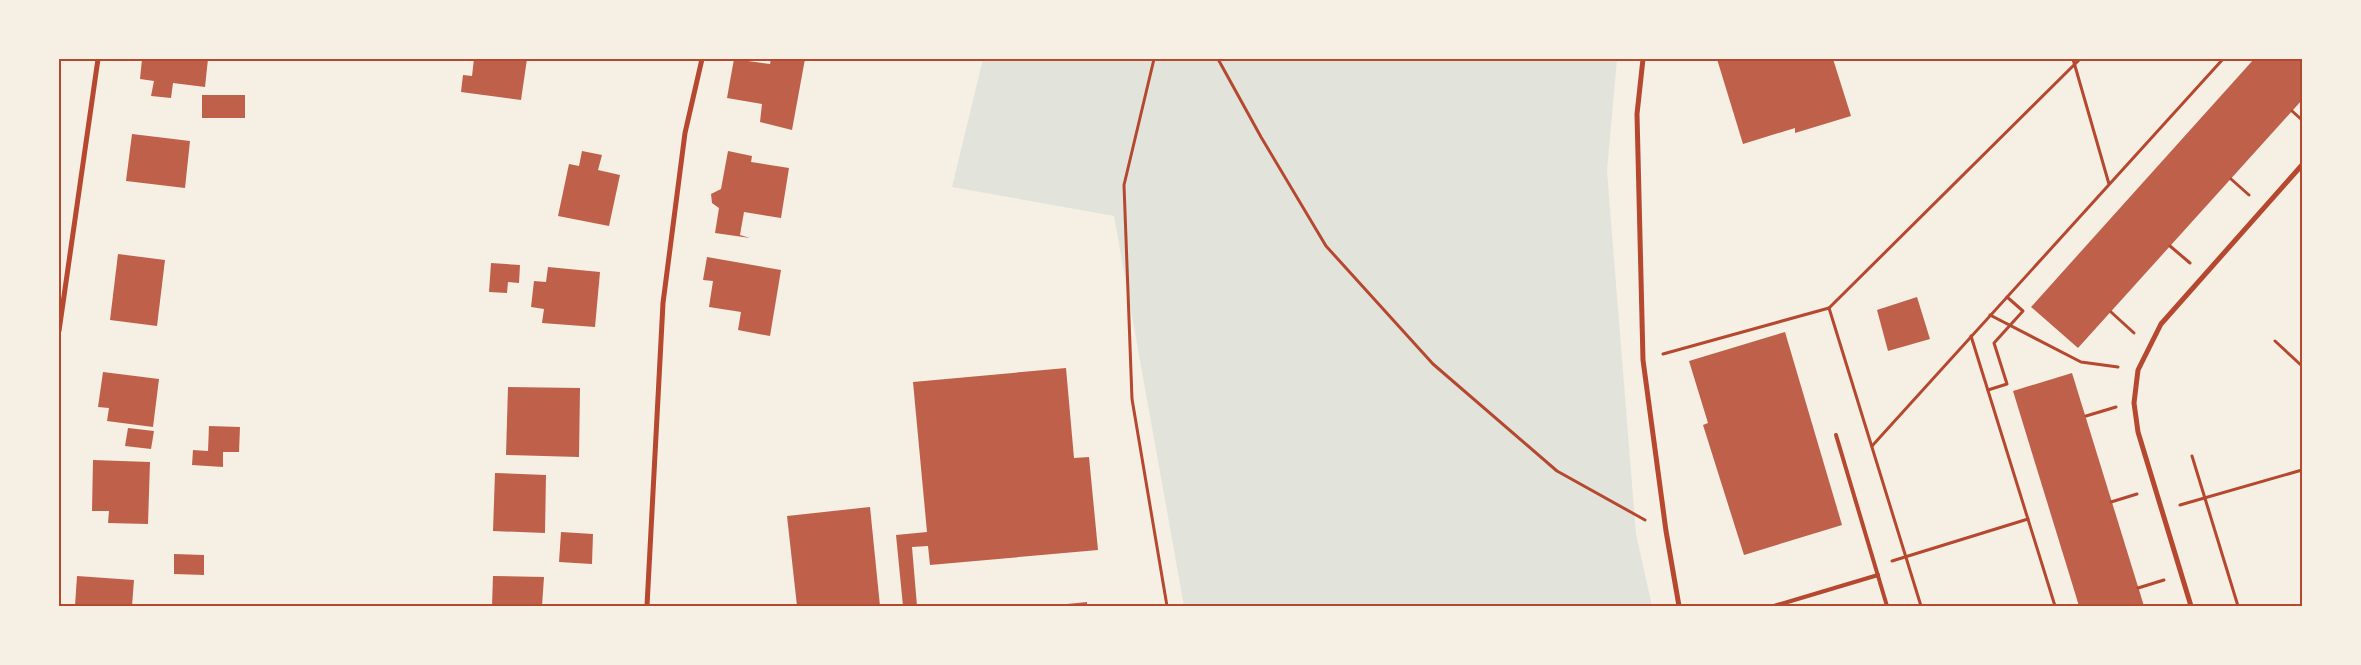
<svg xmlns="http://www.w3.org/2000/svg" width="2361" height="665" viewBox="0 0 2361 665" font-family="Helvetica,sans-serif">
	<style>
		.green { fill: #e2e4dc }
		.building { fill: #bf614a }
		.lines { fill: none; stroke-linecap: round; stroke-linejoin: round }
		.path { stroke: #b5482f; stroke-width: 3 }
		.service { stroke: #b5482f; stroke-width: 4 }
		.minor { stroke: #b5482f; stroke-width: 5 }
		.neatline { fill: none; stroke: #b5482f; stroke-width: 2 }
	</style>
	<rect width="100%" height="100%" fill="#f6efe4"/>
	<polygon class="green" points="983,59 1617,59 1607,171 1636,534 1652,606 1184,606 1114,216 952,187"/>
	<g class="building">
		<polygon points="142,59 208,59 205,87 173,83 171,98 151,96 154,81 140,79"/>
		<polygon points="474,59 527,59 521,100 461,92 463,75 472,76"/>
		<polygon points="734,59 770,64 771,59 805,59 792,130 760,122 762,104 727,98"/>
		<polygon points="1717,59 1833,59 1851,116 1795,133 1795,128 1743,144"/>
		<polygon points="2254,59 2302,59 2302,100 2078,348 2031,307"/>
		<rect x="202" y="95" width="43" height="23"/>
		<polygon points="132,134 190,141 185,188 126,181"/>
		<polygon points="582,151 602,155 598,170 620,175 609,226 558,216 569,164 579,166"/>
		<polygon points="728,151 752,156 751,162 789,168 781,218 744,212 740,235 750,238 715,233 719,208 712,203 711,194 721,189"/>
		<polygon points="118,254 165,260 157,326 110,320"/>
		<polygon points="707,257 781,270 770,336 738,330 741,312 709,307 713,281 703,280"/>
		<polygon points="491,263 520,265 519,283 508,282 507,293 489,292"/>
		<polygon points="548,267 600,272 595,327 542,323 544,309 531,307 534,281 546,282"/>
		<polygon points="1917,297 1930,339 1888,351 1877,310"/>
		<polygon points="1785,332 1842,525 1744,555 1703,425 1708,423 1689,361"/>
		<polygon points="1066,368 1074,458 1089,457 1098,550 930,565 928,546 912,547 917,606 903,606 896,535 927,532 913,382"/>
		<polygon points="103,372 159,379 153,427 107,421 109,408 98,407"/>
		<polygon points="2072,373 2144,606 2079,606 2013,391"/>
		<polygon points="508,387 580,388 579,457 506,455"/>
		<polygon points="209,426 240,427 239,452 223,452 223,467 192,465 193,450 208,451"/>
		<polygon points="128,428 154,431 151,449 125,446"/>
		<polygon points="93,460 150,462 148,524 108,523 109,511 92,511"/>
		<polygon points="495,473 546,475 545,533 493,531"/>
		<polygon points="870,507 880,606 797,606 787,516"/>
		<polygon points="561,532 593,534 592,564 559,562"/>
		<polygon points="174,554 204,555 204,575 174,574"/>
		<polygon points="77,576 134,580 132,606 75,606"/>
		<polygon points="493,576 544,577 542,606 492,606"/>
		<polygon points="1087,602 1087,606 1057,606 1057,605"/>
	</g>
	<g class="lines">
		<g class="path">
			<polyline points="1154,59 1124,185 1132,399 1167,606"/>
			<polyline points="1218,59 1261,137 1326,246 1433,364 1557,471 1645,520"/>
			<polyline points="2073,59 2109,184"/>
			<polyline points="2292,111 2302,120"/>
			<polyline points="2231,179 2249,195"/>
			<polyline points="2170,246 2190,263"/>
			<polyline points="2111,312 2134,333"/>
			<polyline points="1990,315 2081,362 2118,367"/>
			<polyline points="1971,336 2055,606"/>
			<polyline points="2275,341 2302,366"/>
			<polyline points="1663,354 1829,308"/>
			<polyline points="1988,390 2007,384 1994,343 2023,311 2007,297"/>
			<polyline points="2086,416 2116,407"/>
			<polyline points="1872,446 2223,59"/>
			<polyline points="2192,456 2238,606"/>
			<polyline points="2111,502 2137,494"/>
			<polyline points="2180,505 2302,470"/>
			<polyline points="1892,561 2028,519"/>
			<polyline points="2138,588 2164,580"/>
			<polyline points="1921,606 1829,308 2080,59"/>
		</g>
		<g class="service">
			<polyline points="1836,435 1887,606"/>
			<polyline points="1774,606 1878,575"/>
		</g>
		<g class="minor">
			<polyline points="1643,59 1637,114 1643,360 1666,531 1679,606"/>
			<polyline points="59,331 98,59"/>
			<polyline points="647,606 663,303 685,133 702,59"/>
			<polyline points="2191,606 2138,432 2134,403 2138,370 2161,324 2302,165"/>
		</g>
	</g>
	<rect width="2361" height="665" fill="none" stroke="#f6efe4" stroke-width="120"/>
	<rect x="60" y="60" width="2241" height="545" class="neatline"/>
</svg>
